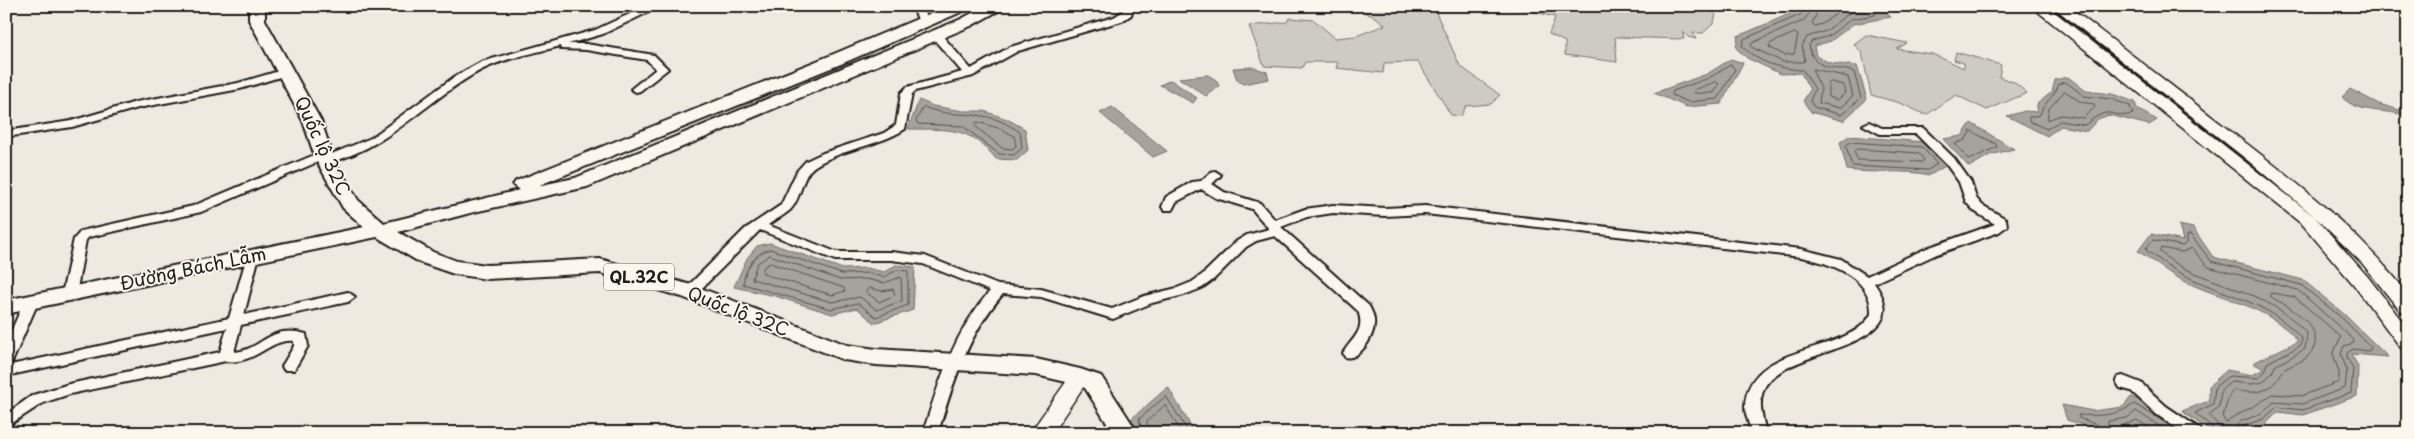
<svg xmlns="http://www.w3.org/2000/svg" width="2414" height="439" viewBox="0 0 2414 439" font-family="'Playpen Sans',sans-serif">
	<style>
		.green { fill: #ceccc2; stroke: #75746f }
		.water { fill: #a6a39d; stroke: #6f6d69 }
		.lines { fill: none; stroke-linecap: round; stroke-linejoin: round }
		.shore { stroke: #535250; stroke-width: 1 }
		.street-casing { stroke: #1c1c1c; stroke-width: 4 }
		.secondary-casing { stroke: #1c1c1c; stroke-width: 3 }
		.primary-casing { stroke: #1c1c1c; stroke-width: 4 }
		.street { fill: #fbf7ec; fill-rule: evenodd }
		.secondary { fill: #fbf7ec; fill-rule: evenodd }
		.primary { fill: #fbf7ec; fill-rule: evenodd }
		.labels { text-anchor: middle; stroke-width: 4; stroke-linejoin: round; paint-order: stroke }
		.shield { fill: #fbf7ec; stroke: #5f5e5a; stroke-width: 1 }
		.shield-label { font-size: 16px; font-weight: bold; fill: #1c1c1c }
		.street-label { font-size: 18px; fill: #1c1c1c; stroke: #fbf7ec }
	</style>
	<rect width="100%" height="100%" fill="#eeeadf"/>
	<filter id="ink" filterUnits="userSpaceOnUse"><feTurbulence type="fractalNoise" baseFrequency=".02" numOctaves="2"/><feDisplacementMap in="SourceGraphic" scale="10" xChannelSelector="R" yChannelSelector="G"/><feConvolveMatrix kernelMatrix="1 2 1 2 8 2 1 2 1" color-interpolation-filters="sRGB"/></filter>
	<g filter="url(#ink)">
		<g class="green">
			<polygon points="1364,6 1433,6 1460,66 1500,95 1491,104 1466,106 1461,116 1451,115 1418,62 1384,63 1383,73 1336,68 1338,62 1305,62 1302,68 1264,66 1249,26 1287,22 1289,18 1314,20 1335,38 1356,36 1385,25 1377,18 1366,13"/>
			<polygon points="1471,6 1709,6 1709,9 1716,15 1713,24 1703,33 1693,33 1696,39 1688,37 1682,31 1684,39 1615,37 1617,62 1565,55 1565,42 1549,34 1555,17 1527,10"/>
			<polygon points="1866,35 1907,43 1897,49 1932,54 1964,68 1964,63 1954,60 1956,52 2001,65 1999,77 2014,82 2027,93 1987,110 1956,95 1926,115 1900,103 1871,95 1862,53 1854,44"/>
		</g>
		<g class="water">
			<polygon points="1793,6 1878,6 1891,17 1853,24 1831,41 1814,46 1816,56 1830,63 1857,66 1867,99 1843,121 1811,112 1803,101 1810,90 1801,73 1781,74 1747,58 1736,48 1738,36 1799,10"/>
			<polygon points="1731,59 1743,63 1721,104 1687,107 1654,93 1707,74"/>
			<polygon points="1253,67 1267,72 1269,79 1243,84 1237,80 1233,68"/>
			<polygon points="1208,75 1216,80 1219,86 1206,96 1179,78"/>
			<polygon points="2068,77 2086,91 2112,94 2135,102 2137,109 2157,120 2149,125 2109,115 2098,119 2087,131 2061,126 2047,136 2007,116 2025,111 2037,112 2037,104 2052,92 2055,80"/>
			<polygon points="1171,80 1197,98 1193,103 1160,85"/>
			<path d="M 2350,89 L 2379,104 L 2400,110 L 2408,105 L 2408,116 C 2388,109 2357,114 2342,97 Z"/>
			<path d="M 919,100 L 933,106 L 963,111 L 984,111 L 1007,119 L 1025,129 L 1028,150 L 1017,160 L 996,159 C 969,125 948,130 908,129 Z"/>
			<polygon points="1112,107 1167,151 1153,157 1100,113"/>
			<polygon points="1971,123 2014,149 1990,155 1969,167 1943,139 1962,136"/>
			<path d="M 1849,136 L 1924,142 L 1947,165 L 1930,175 C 1902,169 1875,174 1847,170 L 1840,142 Z"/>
			<path d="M 2179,225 L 2193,228 L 2213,257 L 2303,280 L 2344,314 L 2388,357 L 2351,354 L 2358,366 L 2357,396 L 2303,415 L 2278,412 L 2266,424 L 2240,433 L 2212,433 L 2182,411 L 2209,401 L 2209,386 L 2227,370 L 2252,375 L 2264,369 L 2253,363 L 2298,341 C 2267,304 2220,300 2180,279 C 2165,271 2152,260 2138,251 L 2151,234 L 2183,241 Z"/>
			<polygon points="770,243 843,269 867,268 884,272 896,265 915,267 913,310 874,323 857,308 832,314 775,296 734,287 747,258 757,246"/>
			<polygon points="1168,387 1195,433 1139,433 1131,419"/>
			<polygon points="2131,397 2145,402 2187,433 2096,433 2098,430 2067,420 2062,405 2093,411 2123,407"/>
		</g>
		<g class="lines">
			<g class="shore">
				<path d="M 1802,6 L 1803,11 L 1800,15 L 1744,39 L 1742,46 C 1759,63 1780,69 1803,70 L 1815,89 L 1810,101 L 1814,107 L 1841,115 L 1861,98 L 1854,72 C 1833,65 1813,72 1809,45 L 1812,41 L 1829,36 L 1851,19 L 1875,15 L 1875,6"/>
				<polyline points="1809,6 1809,14 1803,21 1752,43 1751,47 1783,62 1803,62 1805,60 1802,46 1807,37 1826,31 1849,13 1867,10 1869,6"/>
				<polyline points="1816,6 1816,15 1812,23 1815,26 1822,24 1847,6"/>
				<polygon points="1795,33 1798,35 1794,54 1784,55 1769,47 1770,44"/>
				<polygon points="1731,65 1735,69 1718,99 1688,102 1672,95 1673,91 1709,78"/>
				<polygon points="1814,69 1848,77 1853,96 1840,108 1819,103 1821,88 1813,72"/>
				<polygon points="1716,82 1719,84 1714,93 1694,93 1695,90"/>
				<polygon points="1831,82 1843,85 1845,93 1838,100 1828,97 1828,84"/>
				<path d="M 2066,82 L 2084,96 L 2111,99 L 2130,106 L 2133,114 C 2109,120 2113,102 2085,125 L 2060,121 L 2047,129 L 2029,121 L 2029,117 L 2040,115 C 2043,102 2055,97 2059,84 Z"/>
				<polygon points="2065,91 2081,102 2094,104 2095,107 2083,118 2061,115 2047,120 2049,109"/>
				<path d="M 924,107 C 945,116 962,113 983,116 C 997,118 1009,125 1020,132 L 1022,148 L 1014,155 L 999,154 L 963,126 L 918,124 L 916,121 Z"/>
				<polygon points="977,122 1002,129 1014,136 1016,146 1012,149 1002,148 975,126"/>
				<polygon points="1971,131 1996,144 1997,147 1969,160 1955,144 1965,140"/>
				<polygon points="1851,142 1922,147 1937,164 1928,170 1852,166 1846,146"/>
				<polygon points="1857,149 1919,153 1924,160 1922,162 1858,160 1854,152"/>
				<path d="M 770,249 L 842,274 L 867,273 L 884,277 L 897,270 L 908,271 L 908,305 L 876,317 L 858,303 L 831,309 L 743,284 C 745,268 755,253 770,249 Z"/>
				<polygon points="770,255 840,280 866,279 884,283 901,277 902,301 877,310 860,297 832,302 752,279 757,264"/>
				<polygon points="770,263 844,288 845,291 832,295 763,274 763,268"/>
				<polygon points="869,288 882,291 893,289 895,295 879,302 866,292"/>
				<path d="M 2271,293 L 2295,297 L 2341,337 L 2333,354 L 2339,372 L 2339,382 L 2301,396 L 2272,394 C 2257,407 2241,411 2226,423 L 2222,416 C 2227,408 2227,396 2233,390 C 2248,393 2265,395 2276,381 C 2280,377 2281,372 2285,369 C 2293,364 2303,362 2309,355 C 2331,330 2290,307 2271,297 Z"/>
				<polyline points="1143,433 1139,419 1166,396 1189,433"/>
				<polyline points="1149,433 1147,421 1165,405 1182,433"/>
				<path d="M 2102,433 L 2100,426 L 2079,418 L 2078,415 C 2098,416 2118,416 2134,404 L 2165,422"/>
				<polyline points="2109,433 2108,421 2127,418 2136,411 2170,433"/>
				<polyline points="2116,433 2118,427 2137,420 2157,433"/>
				<path d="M 2214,433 L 2212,427 L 2195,413 L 2213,404 L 2215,387 L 2229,376 L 2259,378 L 2266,370 L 2267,363 L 2300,346 L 2302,339 C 2270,301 2224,296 2182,274 C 2170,268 2159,259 2147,251 L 2146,248 L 2153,240 L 2182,246 L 2187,243 L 2187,236 L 2190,234 L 2211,261 L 2301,285 L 2341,317 L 2371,347 L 2369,351 L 2353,349 L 2347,353 L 2347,358 L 2353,368 L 2351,393 L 2303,410 L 2277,407 L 2263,419 L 2243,426 L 2241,433"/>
				<path d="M 2220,433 L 2218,425 L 2209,415 L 2219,406 L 2221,390 L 2231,382 L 2251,384 L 2263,382 L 2272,373 L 2275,366 L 2305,349 L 2307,334 C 2277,297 2227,288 2186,269 C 2176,265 2168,258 2160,252 L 2161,248 L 2182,252 L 2192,248 L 2208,267 L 2298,290 L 2354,340 L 2354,343 L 2344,346 L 2341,354 L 2347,370 L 2345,388 L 2302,404 L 2274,402 L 2260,414 L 2239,422 L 2234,433"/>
			</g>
			<defs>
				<g id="street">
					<path d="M 647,6 L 661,6 L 603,34 L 568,44 L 586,44 L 654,55 L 668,69 L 640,91 L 636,92 L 631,89 L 656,69 L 647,60 L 586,50 L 561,49 L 560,46 C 532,54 499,59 474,74 C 420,106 390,147 325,164 L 320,161 L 201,212 L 89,237 L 86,240 L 76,294 L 69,298 L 62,294 L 74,239 L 81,231 L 193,206 L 319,153 L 323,151 L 329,155 L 371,138 L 454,77 L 481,62 L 595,30 Z"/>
					<polygon points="912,6 922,6 929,22 928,24 920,24"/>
					<path d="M 1124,6 L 1134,6 L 1131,15 L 1122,21 L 1018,51 L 973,76 L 915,91 L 912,94 L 905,129 C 877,147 843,148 815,166 C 801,175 802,197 791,209 C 785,215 775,220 768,225 L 836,252 L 891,252 L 925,256 L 998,285 L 1041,289 L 1112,309 L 1144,296 L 1177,288 L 1192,282 L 1203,274 L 1237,241 L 1247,235 L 1269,229 L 1252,209 L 1216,198 L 1201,189 L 1176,202 L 1172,210 L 1164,210 L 1162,207 L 1166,197 L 1192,182 L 1201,181 L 1211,172 L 1215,171 L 1221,175 L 1212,184 L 1224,192 L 1260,203 L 1275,220 L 1305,209 L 1333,205 L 1385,208 L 1425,206 L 1801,249 L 1841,259 L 1867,276 L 1927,248 L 1995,224 L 1974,211 L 1966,202 L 1959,182 L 1946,164 L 1916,134 L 1880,134 L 1863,125 L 1869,122 L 1882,128 L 1923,128 L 1954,158 L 1971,182 L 1976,198 L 1982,205 L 2006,219 L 2007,226 L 1999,232 L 1937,254 L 1874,283 C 1925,352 1777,346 1763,391 C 1758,406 1763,418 1766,433 L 1751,433 C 1750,425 1745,415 1745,407 C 1747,340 1849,357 1871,314 C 1873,277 1830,263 1801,257 L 1425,214 L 1385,216 L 1333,213 L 1307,217 L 1281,227 L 1369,306 C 1372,312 1375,318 1374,325 C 1373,338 1359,361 1345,357 L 1343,353 C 1352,338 1366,331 1358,311 L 1275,236 L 1256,241 L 1246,247 L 1213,280 L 1202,288 L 1184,295 L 1152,303 L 1113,319 L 1041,297 L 1003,294 C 968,334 953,382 938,433 L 923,433 C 939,382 954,332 990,291 L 923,264 L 891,260 L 835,260 L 760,230 L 695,295 L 685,295 L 683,292 L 685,289 L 745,229 L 781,205 L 797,171 L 806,161 L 823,153 L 884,133 L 896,125 L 901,93 L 907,87 L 962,72 L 932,37 L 932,33 L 940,33 L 971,69 L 1010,47 L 1114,17 L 1122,12 Z"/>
					<polygon points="286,69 290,70 291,72 290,74 240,89 138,108 72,127 6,137 6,131 71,121 136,102 238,83"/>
					<path d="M 253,252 L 259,256 L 244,315 L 348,292 L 355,297 L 348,302 L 241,325 L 234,352 C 261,351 269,323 306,334 L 308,346 L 294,370 L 284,370 L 282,366 L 294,346 L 294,341 C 269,338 256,365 226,361 L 70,394 L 43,403 L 6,427 L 6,414 L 33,395 L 69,384 L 220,352 L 227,328 L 6,376 L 6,366 L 229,318 L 247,256 Z"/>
					<polygon points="31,297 36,299 38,302 13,360 11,364 6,365 6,343 24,302 26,299"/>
					<polygon points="2123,376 2141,383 2166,406 2200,429 2202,433 2183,433 2156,414 2131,391 2120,388 2116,381 2118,377"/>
				</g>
				<g id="secondary">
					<path d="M 2031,6 L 2047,6 L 2315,217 L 2246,159 L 2052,6 L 2068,6 C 2124,49 2179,91 2234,134 C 2297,182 2359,231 2408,294 L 2408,313 L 2401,312 L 2362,263 L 2315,217 L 2368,277 L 2408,329 L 2408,350 L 2401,348 L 2354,285 L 2303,225 Z"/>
					<polygon points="1080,370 1087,372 1090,377 1052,433 1030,433 1073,372"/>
				</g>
				<polygon id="primary" points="249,6 265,6 265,20 321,121 334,160 358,200 384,223 519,190 513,185 516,181 829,56 948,6 970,6 968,9 841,64 537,186 575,178 959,20 986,6 1007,6 971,26 587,187 474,212 398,232 433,252 457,261 487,265 600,259 698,287 847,345 876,349 1036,359 1080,369 1101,376 1138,433 1113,433 1085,388 1075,384 1036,375 876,365 844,360 682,297 600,273 487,279 454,274 419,262 377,237 6,314 6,300 364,227 343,208 316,160 303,121 249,20"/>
			</defs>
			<use href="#street" class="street-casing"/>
			<use href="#secondary" class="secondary-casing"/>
			<use href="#primary" class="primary-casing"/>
			<use href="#street" class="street"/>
			<use href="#secondary" class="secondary"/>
			<use href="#primary" class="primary"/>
		</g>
	</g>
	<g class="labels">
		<rect class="shield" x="604" y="263.5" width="70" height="27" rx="4"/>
		<g class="shield-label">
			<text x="639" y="283">QL.32C</text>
		</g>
		<g class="street-label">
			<text transform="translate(322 146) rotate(65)" y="6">Quốc lộ 32C</text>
			<text transform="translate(193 269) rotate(-12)" y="6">Đường Bách Lẫm</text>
			<text transform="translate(738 312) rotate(21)" y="6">Quốc lộ 32C</text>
		</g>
	</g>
	<rect width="2414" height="439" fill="none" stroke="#fbf7ec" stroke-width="25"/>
	<rect x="12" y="12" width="2389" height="414" fill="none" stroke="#1c1c1c" stroke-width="2" filter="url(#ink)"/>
</svg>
